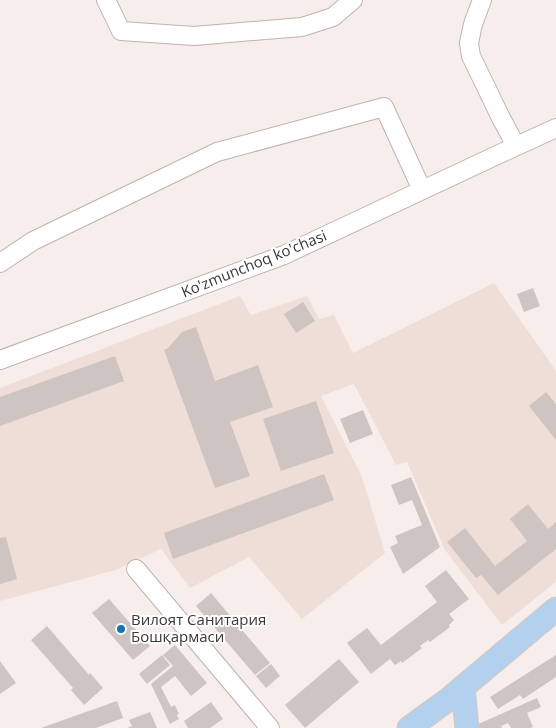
<svg xmlns="http://www.w3.org/2000/svg" width="556" height="728" viewBox="0 0 556 728" font-family="'Open Sans',sans-serif">
	<style>
		.built { fill: #efded8 }
		.building { fill: #cec4c1 }
		.lines { fill: none; stroke-linecap: round; stroke-linejoin: round }
		.minor-casing { stroke: #bdb4b0; stroke-width: 20 }
		.major-casing { stroke: #cccbcb; stroke-width: 25 }
		.minor { stroke: #fff; stroke-width: 18 }
		.major { stroke: #b2d1ef; stroke-width: 22 }
		.poi-dot { fill: #0e75c0; stroke: #fff; stroke-width: 2 }
		.labels { text-anchor: middle; stroke-width: 4; stroke-linejoin: round; paint-order: stroke }
		.street-label { font-size: 15px; fill: #3c3837; stroke: #fff }
		.poi-label { font-size: 15px; fill: #3c3837; stroke: #fff; text-anchor: start }
	</style>
	<rect width="100%" height="100%" fill="#f7edea"/>
	<polygon class="built" points="494,283 556,371 556,582 502,625 445,550 407,462 396,465 354,384 321,396 362,477 385,553 302,619 249,557 190,588 161,549 116,570 0,601 0,388 240,296 251,315 307,296 319,319 334,315 353,353"/>
	<g class="building">
		<polygon points="533,288 540,306 524,312 517,294"/>
		<polygon points="303,302 315,321 296,333 284,314"/>
		<polygon points="196,327 215,381 258,365 273,407 230,422 250,476 215,488 164,350 168,348 182,332"/>
		<polygon points="115,356 124,381 0,426 0,397"/>
		<polygon points="546,392 556,404 556,440 529,406"/>
		<polygon points="316,401 334,453 281,471 263,419"/>
		<polygon points="363,410 373,434 350,443 340,419"/>
		<polygon points="324,474 334,500 173,559 164,533"/>
		<polygon points="411,477 440,547 403,574 390,547 398,543 395,536 422,525 412,500 399,505 391,485"/>
		<polygon points="528,504 548,529 556,522 556,549 498,595 481,575 476,578 447,542 465,528 495,566 527,541 510,519"/>
		<polygon points="6,537 17,579 0,584 0,538"/>
		<polygon points="446,570 469,599 449,614 454,620 449,625 450,627 430,642 428,640 420,646 422,648 402,663 401,661 395,665 390,659 371,674 347,643 367,628 381,645 437,602 425,586"/>
		<polygon points="211,593 270,663 255,675 196,606"/>
		<polygon points="109,599 150,646 133,660 92,613"/>
		<polygon points="47,626 89,675 90,673 103,688 84,705 71,690 73,688 31,640"/>
		<polygon points="175,645 207,683 191,696 175,676 161,687 171,707 175,705 179,714 177,715 179,719 170,724 151,684 173,666 163,655"/>
		<polygon points="162,655 170,665 147,684 139,674"/>
		<polygon points="556,655 556,677 523,699 520,695 498,709 490,697"/>
		<polygon points="339,659 359,682 305,728 285,705"/>
		<polygon points="0,661 16,683 0,694"/>
		<polygon points="271,664 280,676 266,688 256,676"/>
		<polygon points="537,698 541,707 527,713 533,727 530,728 511,728 508,723 501,726 502,728 476,728 476,725"/>
		<polygon points="117,701 123,718 96,728 41,728"/>
		<polygon points="211,702 223,719 210,728 188,728 184,721"/>
		<polygon points="150,712 157,728 127,728 132,726 129,720"/>
	</g>
	<g class="lines">
		<defs>
			<g id="minor">
				<polyline points="106,0 121,31 194,36 302,27 333,17 353,0"/>
				<polyline points="482,0 473,24 469,43 471,56 501,118 516,146"/>
				<polyline points="0,263 33,241 217,152 384,107 422,190"/>
				<polyline points="0,360 284,255 508,150 556,128"/>
				<polyline points="136,569 270,728"/>
			</g>
			<g id="major">
				<polyline points="463,687 467,728"/>
				<polyline points="409,728 449,699 556,609"/>
			</g>
		</defs>
		<use href="#minor" class="minor-casing"/>
		<use href="#major" class="major-casing"/>
		<use href="#minor" class="minor"/>
		<use href="#major" class="major"/>
	</g>
	<circle class="poi-dot" cx="121" cy="629" r="5"/>
	<g class="labels">
		<g class="street-label">
			<text transform="translate(254 264) rotate(-22)" y="5">Ko'zmunchoq ko'chasi</text>
		</g>
		<g class="poi-label">
			<text x="131" y="625">Вилоят Санитария<tspan x="131" dy="17">Бошқармаси</tspan></text>
		</g>
	</g>
</svg>
